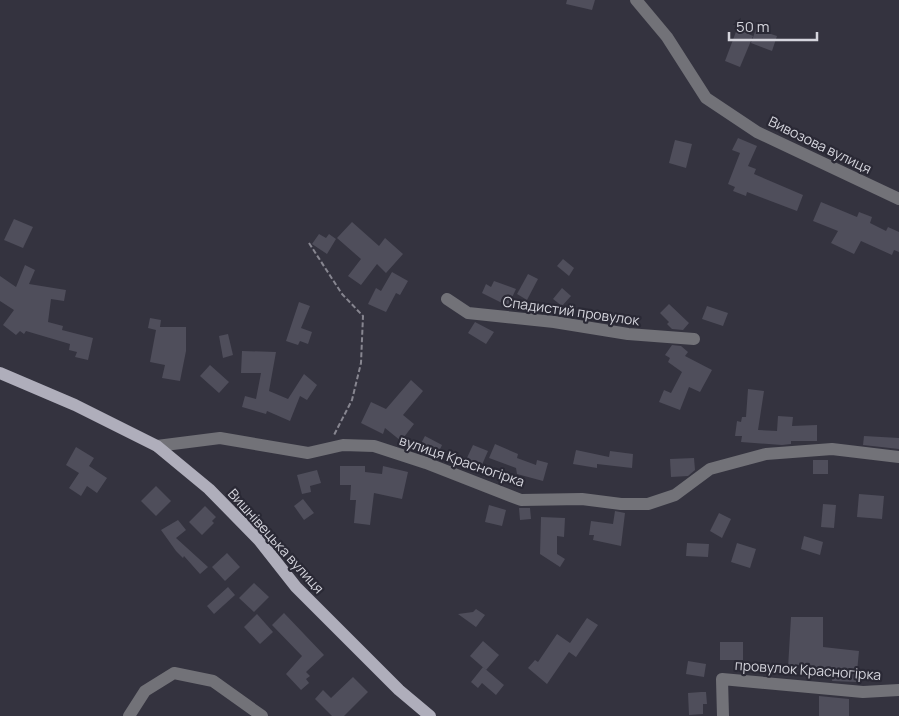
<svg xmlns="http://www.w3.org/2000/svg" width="899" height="716" viewBox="0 0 899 716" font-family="Manrope,sans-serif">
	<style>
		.building { fill: #4f4e5b }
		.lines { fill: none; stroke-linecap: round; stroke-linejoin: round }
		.path { stroke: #878690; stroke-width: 2; stroke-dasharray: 5 2.5; stroke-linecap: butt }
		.minor { stroke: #727278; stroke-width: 12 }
		.major { stroke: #afaebb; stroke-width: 12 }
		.labels { text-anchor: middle; stroke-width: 4.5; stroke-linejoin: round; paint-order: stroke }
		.street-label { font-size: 14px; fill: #d5d5dd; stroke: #2a2935 }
	</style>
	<rect width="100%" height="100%" fill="#34333f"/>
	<g class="building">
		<polygon points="567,0 595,0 592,10 566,4"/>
		<polygon points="737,29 753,36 740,67 725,61"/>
		<polygon points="756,29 777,36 772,51 751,43"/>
		<polygon points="738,138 757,146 748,166 756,169 754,174 803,195 797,211 747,192 746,196 733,191 735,187 728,184 740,153 732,150"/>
		<polygon points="675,140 692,144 686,168 669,163"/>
		<polygon points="821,202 857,217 859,212 872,217 870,223 886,231 888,227 899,232 899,252 894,250 892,255 861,241 854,254 831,243 838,231 813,221"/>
		<polygon points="14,219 33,227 23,248 4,240"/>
		<polygon points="352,222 379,246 385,238 403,254 386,273 377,264 361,285 348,276 361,259 337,238"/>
		<polygon points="319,234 326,238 329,234 336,239 327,254 312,244"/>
		<polygon points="563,259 574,268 569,276 557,266"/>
		<polygon points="25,265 35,270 29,284 66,290 64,301 51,299 48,322 63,326 62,330 93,338 88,360 75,357 77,352 69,350 70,344 26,331 24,334 20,331 16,335 3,325 14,310 0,301 0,276 16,287"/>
		<polygon points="392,272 408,281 400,295 396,293 386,312 368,304 376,288 381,291"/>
		<polygon points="528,274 538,279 527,300 517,294"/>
		<polygon points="494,281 516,289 508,306 482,293 486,284 491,287"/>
		<polygon points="562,288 571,296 562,306 553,299"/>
		<polygon points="299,302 310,306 301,328 312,332 308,344 300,341 298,345 286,341"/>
		<polygon points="669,304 689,323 683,330 672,329 667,324 669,322 660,313"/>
		<polygon points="707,306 728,313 723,326 702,319"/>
		<polygon points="150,318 161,320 160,327 186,327 186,351 180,381 162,378 165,365 150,362 156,330 148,328"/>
		<polygon points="475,322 494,332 486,344 468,333"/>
		<polygon points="228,334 233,355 223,358 219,336"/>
		<polygon points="672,345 681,346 688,352 685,356 712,370 700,392 689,387 680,410 659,402 664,390 671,393 682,372 668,362 670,358 665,355"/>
		<polygon points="242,351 276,352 269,391 288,399 304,374 317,385 307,400 300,396 290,421 267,411 266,414 242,407 245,396 256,399 261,373 241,373"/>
		<polygon points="210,365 229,382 219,393 200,376"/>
		<polygon points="411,380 423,391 403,415 414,424 401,441 385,428 383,434 361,423 371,402 386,409"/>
		<polygon points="748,389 764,391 758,430 777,431 778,416 793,417 792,426 817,425 817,441 791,441 791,444 782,445 741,442 742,436 735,436 737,421 741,422 742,417 746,417"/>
		<polygon points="425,436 442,445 436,458 418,449"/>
		<polygon points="864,436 899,438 899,449 863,445"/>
		<polygon points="495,444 518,454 517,458 536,465 537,460 548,463 543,481 517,474 516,468 489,458"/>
		<polygon points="473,445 488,451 481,467 466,460"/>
		<polygon points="76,447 94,458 89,466 107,478 97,493 87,486 81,496 69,488 79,473 66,465"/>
		<polygon points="576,450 609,457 610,451 633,454 632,468 597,464 597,468 573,464"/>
		<polygon points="694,458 695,470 688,476 671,477 670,459"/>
		<rect x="813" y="460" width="15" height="14"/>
		<polygon points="340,466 365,466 365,472 382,474 383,466 408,472 402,499 374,493 370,525 354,523 356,500 350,500 351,485 340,485"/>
		<polygon points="317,470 321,483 310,486 311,492 302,494 297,475"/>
		<polygon points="156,486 171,501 156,516 141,501"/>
		<polygon points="859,494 884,496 882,519 857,517"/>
		<polygon points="303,499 314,513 304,520 294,506"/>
		<polygon points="823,504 836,505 834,528 821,527"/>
		<polygon points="489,505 506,510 502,526 485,522"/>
		<polygon points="205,506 216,517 212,521 214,523 202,535 189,522"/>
		<polygon points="519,508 530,508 531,519 520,520"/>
		<polygon points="615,511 625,513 621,546 593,540 594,535 589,535 591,521 613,524"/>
		<polygon points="719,513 731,519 722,538 710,531"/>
		<polygon points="541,517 565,518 564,537 557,536 557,554 565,559 560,567 540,554"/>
		<polygon points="178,520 186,530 176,538 208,567 200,574 184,556 183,558 176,551 161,530"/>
		<polygon points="804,536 823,542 820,555 801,549"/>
		<polygon points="687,543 709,544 708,557 686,556"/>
		<polygon points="737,543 756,549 750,568 731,562"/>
		<polygon points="227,553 240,567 225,581 212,567"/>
		<polygon points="254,583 269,597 254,612 239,598"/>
		<polygon points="228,587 235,595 214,614 207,606"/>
		<polygon points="476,609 485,615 476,627 458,614 473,612"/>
		<polygon points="284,613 324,655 306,672 310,676 306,679 309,683 301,690 286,674 302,656 272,625"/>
		<polygon points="257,614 273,632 260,644 244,627"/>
		<polygon points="791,617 823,617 823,647 859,651 856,682 832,681 834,670 788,668"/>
		<polygon points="587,618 598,625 576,657 569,652 547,684 528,668 535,660 538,662 557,634 570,643"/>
		<polygon points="483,641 499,655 486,670 470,656"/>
		<rect x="720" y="642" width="23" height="18"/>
		<polygon points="688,661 706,664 704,677 686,674"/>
		<polygon points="483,667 504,685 496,695 482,683 478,688 471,682"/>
		<polygon points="353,677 368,692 344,716 332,716 315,699 323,690 331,698"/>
		<polygon points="701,692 706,692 707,704 703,704 703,714 689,715 688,693"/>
		<polygon points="819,696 849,699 849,716 819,716"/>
	</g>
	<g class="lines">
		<polyline class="path" points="309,243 342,294 363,316 361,363 352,400 334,435"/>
		<g class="minor">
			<polyline points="636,0 667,37 706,98 757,132 899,199"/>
			<polyline points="447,299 468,313 554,322 628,334 694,339"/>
			<polyline points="157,446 220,438 308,453 343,445 374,446 426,463 521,500 582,499 621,504 648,504 675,495 710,469 766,454 832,449 899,457"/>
			<polyline points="129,716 145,691 174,673 213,681 262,716"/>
			<polyline points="723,716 722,679 863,692 899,690"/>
		</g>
		<polyline class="major" points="0,373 75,405 157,446 209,489 259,540 296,587 399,690 430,716"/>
	</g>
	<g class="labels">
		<g class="street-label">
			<text transform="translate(820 145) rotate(26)" y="5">Вивозова вулиця</text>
			<text transform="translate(571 311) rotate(8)" y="5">Спадистий провулок</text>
			<text transform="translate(462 461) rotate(19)" y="5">вулиця Красногірка</text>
			<text transform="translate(276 541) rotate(48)" y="5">Вишнівецька вулиця</text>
			<text transform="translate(808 670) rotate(4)" y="5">провулок Красногірка</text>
		</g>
	</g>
	<path d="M729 32v8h88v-8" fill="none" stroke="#d5d5dd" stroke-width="2.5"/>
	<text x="736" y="32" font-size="15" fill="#d5d5dd" stroke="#2a2935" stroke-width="4" paint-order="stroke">50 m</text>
</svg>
